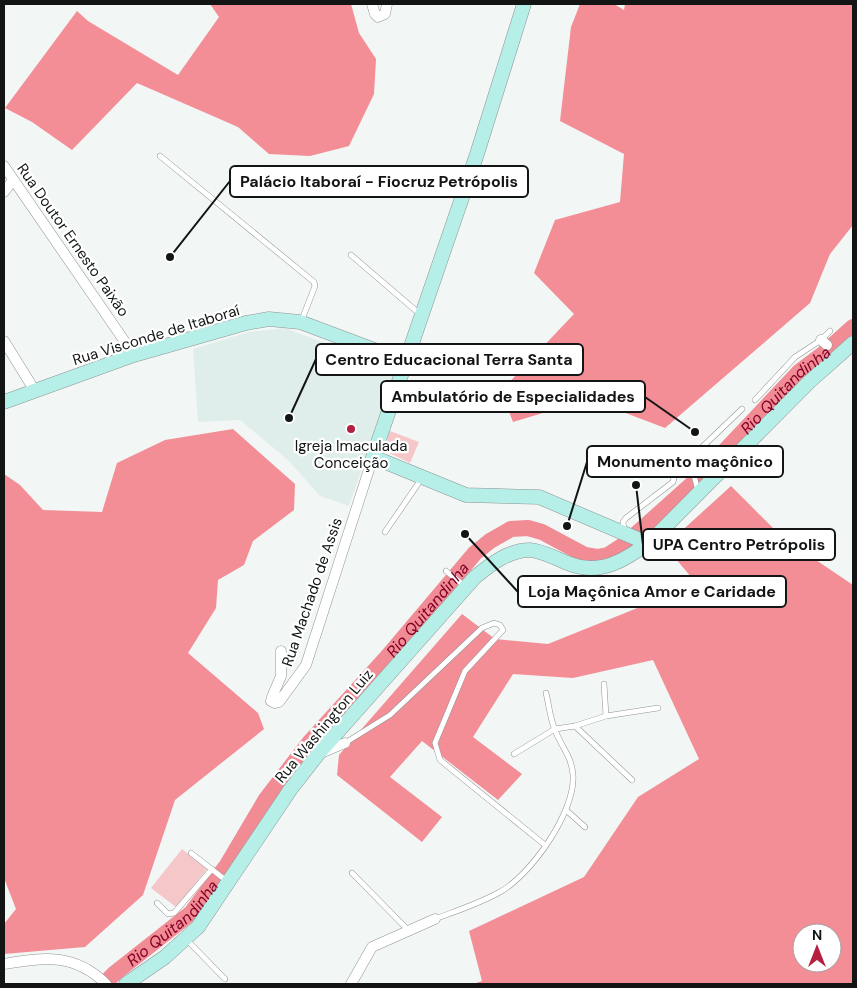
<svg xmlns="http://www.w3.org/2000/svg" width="857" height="988" viewBox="0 0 857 988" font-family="'DM Sans',sans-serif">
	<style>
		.built { fill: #e0eeeb }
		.green { fill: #f6c7c9 }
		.forest { fill: #f38d96; fill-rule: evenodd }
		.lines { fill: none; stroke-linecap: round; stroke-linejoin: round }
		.river { stroke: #f18b94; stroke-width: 16 }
		.lane-casing { stroke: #909493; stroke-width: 6 }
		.street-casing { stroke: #909493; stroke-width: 11 }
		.secondary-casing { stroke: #909493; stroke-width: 15 }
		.lane { stroke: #fff; stroke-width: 5 }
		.street { stroke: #fff; stroke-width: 10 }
		.secondary { stroke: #b6eee8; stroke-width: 14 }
		.poi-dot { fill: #b32041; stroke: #fff; stroke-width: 2 }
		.labels { text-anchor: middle; stroke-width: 4.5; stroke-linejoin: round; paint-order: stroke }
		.street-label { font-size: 15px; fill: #131515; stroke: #fff }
		.poi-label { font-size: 15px; fill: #131515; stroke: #fff }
		.water-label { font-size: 16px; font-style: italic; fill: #810027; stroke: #fff }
		.leader { fill: none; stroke: #131515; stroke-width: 2 }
		.callout-dot { fill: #131515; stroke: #fff; stroke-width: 2 }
		.callout { fill: #fff; stroke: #131515; stroke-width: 2 }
		.callout-label { font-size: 16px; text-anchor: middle; font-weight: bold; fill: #131515 }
	</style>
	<rect width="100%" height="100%" fill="#f2f6f5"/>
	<polygon class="built" points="285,328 396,370 349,506 320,496 288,460 240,420 198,422 193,349 249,332"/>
	<g class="green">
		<polygon points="390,431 419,442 410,463 387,452 386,443"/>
		<polygon points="182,849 207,869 176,907 151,888"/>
	</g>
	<g class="forest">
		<polygon points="210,4 351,4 359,33 376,59 374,94 349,146 310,156 269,154 238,127 137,83 72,150 32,122 5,108 77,11 88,21 178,75 219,17"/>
		<polygon points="580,4 614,4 624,10 625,4 853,4 853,225 830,254 810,303 665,428 589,399 513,422 501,391 574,314 534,273 555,220 620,202 624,154 560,121 571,27"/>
		<polygon points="233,429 295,484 294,510 253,541 244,565 218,580 216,608 188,653 258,713 264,729 175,800 143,895 85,947 4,954 4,924 16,909 4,878 4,474 20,485 43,510 102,512 117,463 165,440"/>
		<path d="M 731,486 L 782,537 L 853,585 L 853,984 L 473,984 L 482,981 L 469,931 L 584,877 L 638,797 L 699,759 L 653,660 L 573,678 L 513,674 L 473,737 L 522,774 L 498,800 L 422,741 L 390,777 L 442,817 L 422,842 L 337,775 L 339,755 L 462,614 L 495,639 L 548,644 L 697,584 L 665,546 ZM 802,933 L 832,933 L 832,963 L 802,963 Z"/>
	</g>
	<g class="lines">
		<path class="river" id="s1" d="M 104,984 L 115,973 L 191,913 L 227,865 L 266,799 L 309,743 L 388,656 L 475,553 L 490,541 L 511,529 L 528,528 L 542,532 L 585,555 L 597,557 L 608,555 L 625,544 L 701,476 L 799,372 L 823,354 L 853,327"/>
		<defs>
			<g id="lane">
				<polyline points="160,156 314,282 315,286 301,322"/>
				<polyline points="351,255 421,315"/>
				<polyline points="755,400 795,357 821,340 830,331"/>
				<polyline points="690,460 698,491"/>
				<polyline points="624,531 623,522 626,518 673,482 675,473 742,409"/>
				<polyline points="385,532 422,478"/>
				<polyline points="446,571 466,587"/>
				<polyline points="604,684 606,716"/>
				<polyline points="575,726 632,780"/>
				<polyline points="345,743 390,715 482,628 494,623 500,625 503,630 465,671 435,743 440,760 545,845"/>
				<polyline points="514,754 555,729 575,726 606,716 658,708"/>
				<polyline points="566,810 585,827"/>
				<polyline points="191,853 228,882"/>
				<polyline points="352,873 410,932"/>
				<polyline points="157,903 168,914 174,913 212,869"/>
				<path d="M 435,919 C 456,911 478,904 498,893 C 530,877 576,811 573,775 C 572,757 561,746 555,730 C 550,719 549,705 546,693"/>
				<polyline points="186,939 225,979"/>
			</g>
			<g id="street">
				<polyline points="372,4 375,14 378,17 385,14 387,4"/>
				<polyline points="4,166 134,355"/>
				<polyline points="4,192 13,180"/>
				<polyline points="821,340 827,345"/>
				<polyline points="4,341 35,391"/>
				<polyline points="281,651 281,676 272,697 271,701 275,703 279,702 306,665 373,457"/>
				<polyline points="321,753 345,743"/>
				<path d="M 4,964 C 44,957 75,953 106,984"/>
				<polyline points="351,984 372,947 435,919"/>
			</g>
			<g id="secondary">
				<polyline points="524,4 477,154 373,457 466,495 539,497 640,540 651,541"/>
				<polyline points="4,402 134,355 246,323 269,319 300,322 404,361"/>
				<path d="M 126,984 L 165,957 L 198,927 L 290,790 L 318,754 L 475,577 C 490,565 508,550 530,550 C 543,551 557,559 570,564 C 601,576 627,559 651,541 L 809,382 L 853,343"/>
			</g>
		</defs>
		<use href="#lane" class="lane-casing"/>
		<use href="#street" class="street-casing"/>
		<use href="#secondary" class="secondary-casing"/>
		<use href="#lane" class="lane"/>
		<use href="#street" class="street"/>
		<use href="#secondary" class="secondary"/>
	</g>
	<circle class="poi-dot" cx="351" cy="429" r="5"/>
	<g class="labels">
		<g class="street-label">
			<text transform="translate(73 240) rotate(55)" y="5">Rua Doutor Ernesto Paixão</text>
			<text transform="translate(156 335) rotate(-17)" y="5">Rua Visconde de Itaboraí</text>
			<text transform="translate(312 592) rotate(-71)" y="5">Rua Machado de Assis</text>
			<text transform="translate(324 726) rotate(-50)" y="5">Rua Washington Luiz</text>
		</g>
		<g class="poi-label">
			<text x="351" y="451">Igreja Imaculada<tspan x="351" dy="17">Conceição</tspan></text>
		</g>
		<g class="water-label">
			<text dy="6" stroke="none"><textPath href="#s1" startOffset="962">Rio Quitandinha</textPath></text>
			<text dy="6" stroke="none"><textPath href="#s1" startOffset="498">Rio Quitandinha</textPath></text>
			<text dy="6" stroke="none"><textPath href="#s1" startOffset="92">Rio Quitandinha</textPath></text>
		</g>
	</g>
	<path class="leader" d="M170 257L230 181M289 418L316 359M695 432L645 397M567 526L587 462M636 485L643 545M465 534L518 592"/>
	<g class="callout-dot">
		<circle cx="170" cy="257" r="5"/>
		<circle cx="289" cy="418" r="5"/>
		<circle cx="695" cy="432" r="5"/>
		<circle cx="567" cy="526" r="5"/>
		<circle cx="636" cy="485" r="5"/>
		<circle cx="465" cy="534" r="5"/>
	</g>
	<g class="callout">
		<rect x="230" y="166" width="298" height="31" rx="5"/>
		<rect x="316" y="344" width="267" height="31" rx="5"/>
		<rect x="381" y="381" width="264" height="31" rx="5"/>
		<rect x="587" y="446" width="196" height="31" rx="5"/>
		<rect x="643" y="529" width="192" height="31" rx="5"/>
		<rect x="518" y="576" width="268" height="31" rx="5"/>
	</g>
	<g class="callout-label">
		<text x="379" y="187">Palácio Itaboraí - Fiocruz Petrópolis</text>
		<text x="449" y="365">Centro Educacional Terra Santa</text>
		<text x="513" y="402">Ambulatório de Especialidades</text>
		<text x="685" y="467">Monumento maçônico</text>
		<text x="739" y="550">UPA Centro Petrópolis</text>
		<text x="652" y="597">Loja Maçônica Amor e Caridade</text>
	</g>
	<rect width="857" height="988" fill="none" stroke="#131515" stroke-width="10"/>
	<g transform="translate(817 948)"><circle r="24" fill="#ffffff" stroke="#a1a1a1"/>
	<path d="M0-4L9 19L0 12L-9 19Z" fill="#b32041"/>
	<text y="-8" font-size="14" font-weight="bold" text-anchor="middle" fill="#131515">N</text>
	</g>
</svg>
